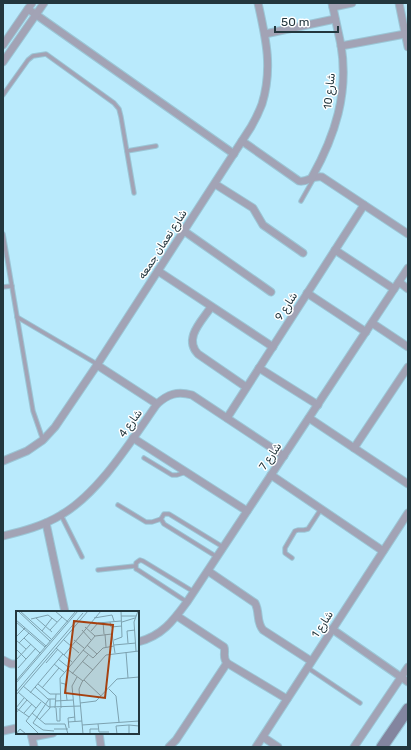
<svg xmlns="http://www.w3.org/2000/svg" width="411" height="750" viewBox="0 0 411 750" font-family="Rubik,Vazirmatn,sans-serif">
	<style>
		.lines { fill: none; stroke-linecap: round; stroke-linejoin: round }
		.lane-casing { stroke: #9bc6d6; stroke-width: 5.5 }
		.street-casing { stroke: #9bc6d6; stroke-width: 9 }
		.secondary-casing { stroke: #9bc6d6; stroke-width: 13 }
		.lane { stroke: #a2a3b5; stroke-width: 3.5 }
		.street { stroke: #a2a3b5; stroke-width: 7 }
		.secondary { stroke: #83859f; stroke-width: 11 }
		.labels { text-anchor: middle; stroke-width: 3; stroke-linejoin: round; paint-order: stroke }
		.street-label { font-size: 11px; fill: #23373e; stroke: #fff }
		.inset-road { fill: none; stroke: #7da2b0; stroke-width: 1 }
		.view { fill: #a64110; fill-opacity: 0.15; stroke: #a64110; stroke-width: 2 }
		.inset-edge { fill: none; stroke: #23373e; stroke-width: 2 }
	</style>
	<rect width="100%" height="100%" fill="#b9eafc"/>
	<g class="lines">
		<defs>
			<g id="lane">
				<polyline points="3,95 28,60 33,56 46,54 114,103 119,109 121,117 134,193"/>
				<polyline points="127,151 156,146"/>
				<polyline points="301,201 314,178"/>
				<polyline points="3,234 33,411 43,440"/>
				<polyline points="3,287 12,286"/>
				<polyline points="17,317 97,364"/>
				<polyline points="144,458 172,475 177,475 186,472"/>
				<polyline points="118,505 146,522 152,522 161,519"/>
				<polyline points="61,515 82,557"/>
				<polyline points="217,557 164,524 161,519 164,514 169,514 223,547"/>
				<polyline points="292,558 285,553 285,548 295,531 298,530 304,530 308,529 321,509"/>
				<polyline points="98,570 135,566"/>
				<polyline points="187,602 138,570 136,569 136,563 140,560 143,561 194,592"/>
				<polyline points="308,668 360,703"/>
			</g>
			<g id="street">
				<polyline points="399,3 408,47"/>
				<polyline points="333,7 352,3"/>
				<polyline points="28,9 234,154"/>
				<polyline points="265,34 335,19"/>
				<polyline points="3,45 32,3"/>
				<polyline points="341,46 405,34"/>
				<polyline points="3,62 44,3"/>
				<path d="M 242,141 L 299,181 C 307,183 312,175 322,177 L 408,234"/>
				<path d="M 312,177 C 335,136 349,93 341,45 C 338,31 335,17 332,3"/>
				<polyline points="215,184 253,208 263,225 303,253"/>
				<polyline points="184,231 271,292"/>
				<polyline points="335,250 394,289"/>
				<polyline points="158,271 273,347"/>
				<polyline points="399,282 408,289"/>
				<polyline points="307,293 366,332"/>
				<path d="M 211,307 C 202,321 183,338 198,354 L 246,387"/>
				<polyline points="372,323 408,347"/>
				<polyline points="97,365 157,404"/>
				<polyline points="259,368 318,405"/>
				<polyline points="227,418 364,205"/>
				<polyline points="309,418 408,484"/>
				<polyline points="133,438 247,511"/>
				<polyline points="354,448 408,367"/>
				<path d="M 3,461 L 27,451 L 43,440 L 55,427 L 97,365 L 251,127 C 255,120 259,112 262,104 C 273,68 266,39 258,3"/>
				<polyline points="271,475 383,551"/>
				<polyline points="46,523 65,612"/>
				<path d="M 3,536 C 23,531 43,526 61,515 C 99,493 131,441 157,404 C 168,394 177,391 192,395 L 284,456"/>
				<path d="M 208,571 L 255,603 C 260,612 256,622 263,630 L 311,661"/>
				<path d="M 177,616 L 224,647 C 226,652 222,657 227,663 L 287,699"/>
				<polyline points="332,629 408,682"/>
				<path d="M 138,642 C 162,636 173,621 187,602 L 408,268"/>
				<polyline points="3,660 11,664 17,664"/>
				<polyline points="3,731 17,728"/>
				<polyline points="31,733 34,747"/>
				<polyline points="99,733 101,747"/>
				<polyline points="32,737 53,733"/>
				<polyline points="263,737 278,747"/>
				<polyline points="169,747 176,740 227,663"/>
				<polyline points="256,747 408,513"/>
				<polyline points="354,747 408,667"/>
			</g>
			<polyline id="secondary" points="382,747 408,709"/>
		</defs>
		<use href="#lane" class="lane-casing"/>
		<use href="#street" class="street-casing"/>
		<use href="#secondary" class="secondary-casing"/>
		<use href="#lane" class="lane"/>
		<use href="#street" class="street"/>
		<use href="#secondary" class="secondary"/>
	</g>
	<g class="labels">
		<g class="street-label">
			<text transform="translate(329 91) rotate(-84)" y="4">شارع 10</text>
			<text transform="translate(162 244) rotate(-57)" y="4">شارع نعمان جمعه</text>
			<text transform="translate(286 306) rotate(-57)" y="4">شارع 9</text>
			<text transform="translate(130 423) rotate(-54)" y="4">شارع 4</text>
			<text transform="translate(270 456) rotate(-56)" y="4">شارع 7</text>
			<text transform="translate(322 624) rotate(-57)" y="4">شارع 1</text>
		</g>
	</g>
	<g transform="translate(16 611)">
		<rect width="123" height="123" fill="#b9eafc"/>
		<path class="inset-road" d="M 2,0 L 34,30M 4,0 L 35,28M 39,0 L 52,11M 105,5 L 120,5M 20,7 L 36,21M 78,7 L 96,4 L 98,10M 15,8 L 32,4 L 41,11M 0,9 L 30,35M 0,11 L 29,36M 87,11 L 88,23M 94,11 L 95,16 L 106,15M 106,11 L 119,7M 69,16 L 79,25M 34,19 L 46,6M 66,19 L 75,29M 26,20 L 36,7M 75,20 L 82,12 L 105,10M 89,23 L 90,36M 0,26 L 9,17M 8,27 L 24,42M 0,29 L 10,38M 48,29 L 63,42M 58,29 L 68,37M 98,29 L 106,26 L 105,0M 3,32 L 13,22M 112,32 L 111,20 L 119,19M 71,34 L 81,43M 98,34 L 120,32M 40,37 L 56,51M 0,38 L 10,48M 67,39 L 77,47 L 87,37 L 98,35M 120,40 L 118,11 L 122,0M 110,41 L 112,67M 48,44 L 85,0M 42,48 L 52,56M 0,49 L 15,33M 66,50 L 77,59M 30,52 L 42,38M 38,53 L 48,61M 2,57 L 20,37M 51,58 L 67,70M 56,63 L 72,44M 68,69 L 85,85M 0,70 L 60,0M 0,72 L 62,0M 45,72 L 49,73 L 51,89M 22,73 L 34,83 L 44,83M 7,75 L 33,96 L 65,95M 19,76 L 32,88 L 39,88M 26,77 L 43,57M 93,78 L 100,85 L 103,111M 0,81 L 67,2M 2,81 L 20,97M 14,82 L 47,43M 0,84 L 72,0M 33,88 L 17,112 L 27,119 L 38,120M 39,90 L 57,89M 64,92 L 80,90 L 101,68 L 123,66M 58,96 L 56,75 L 61,66M 58,96 L 59,110M 0,97 L 13,106M 0,97 L 8,87M 39,97 L 40,83M 40,97 L 41,110M 45,97 L 44,67 L 79,25 L 96,23 L 99,42M 0,102 L 11,89M 8,102 L 16,93M 16,102 L 29,113 L 49,113 L 52,123M 23,109 L 34,97 L 34,88M 41,110 L 44,110 L 44,97M 52,111 L 66,110M 82,113 L 83,121 L 93,121M 66,114 L 123,110M 53,117 L 52,107 L 59,106M 38,118 L 52,118M 0,123 L 4,118 L 10,123M 23,123 L 10,110 L 25,91M 67,123 L 63,78 L 66,71 L 90,44 L 123,40M 74,123 L 74,118 L 82,118M 101,123 L 100,115 L 113,114M 113,123 L 113,114 L 123,115"/>
		<path class="view" d="M 58,10 L 97,14 L 89,87 L 49,82 Z"/>
		<rect width="123" height="123" class="inset-edge"/>
	</g>
	<rect width="411" height="750" fill="none" stroke="#23373e" stroke-width="8"/>
	<path d="M275 26v6h63v-6" fill="none" stroke="#23373e" stroke-width="2"/>
	<text x="281" y="26" font-size="12" fill="#23373e" stroke="#ffffff" stroke-width="3" paint-order="stroke">50 m</text>
</svg>
